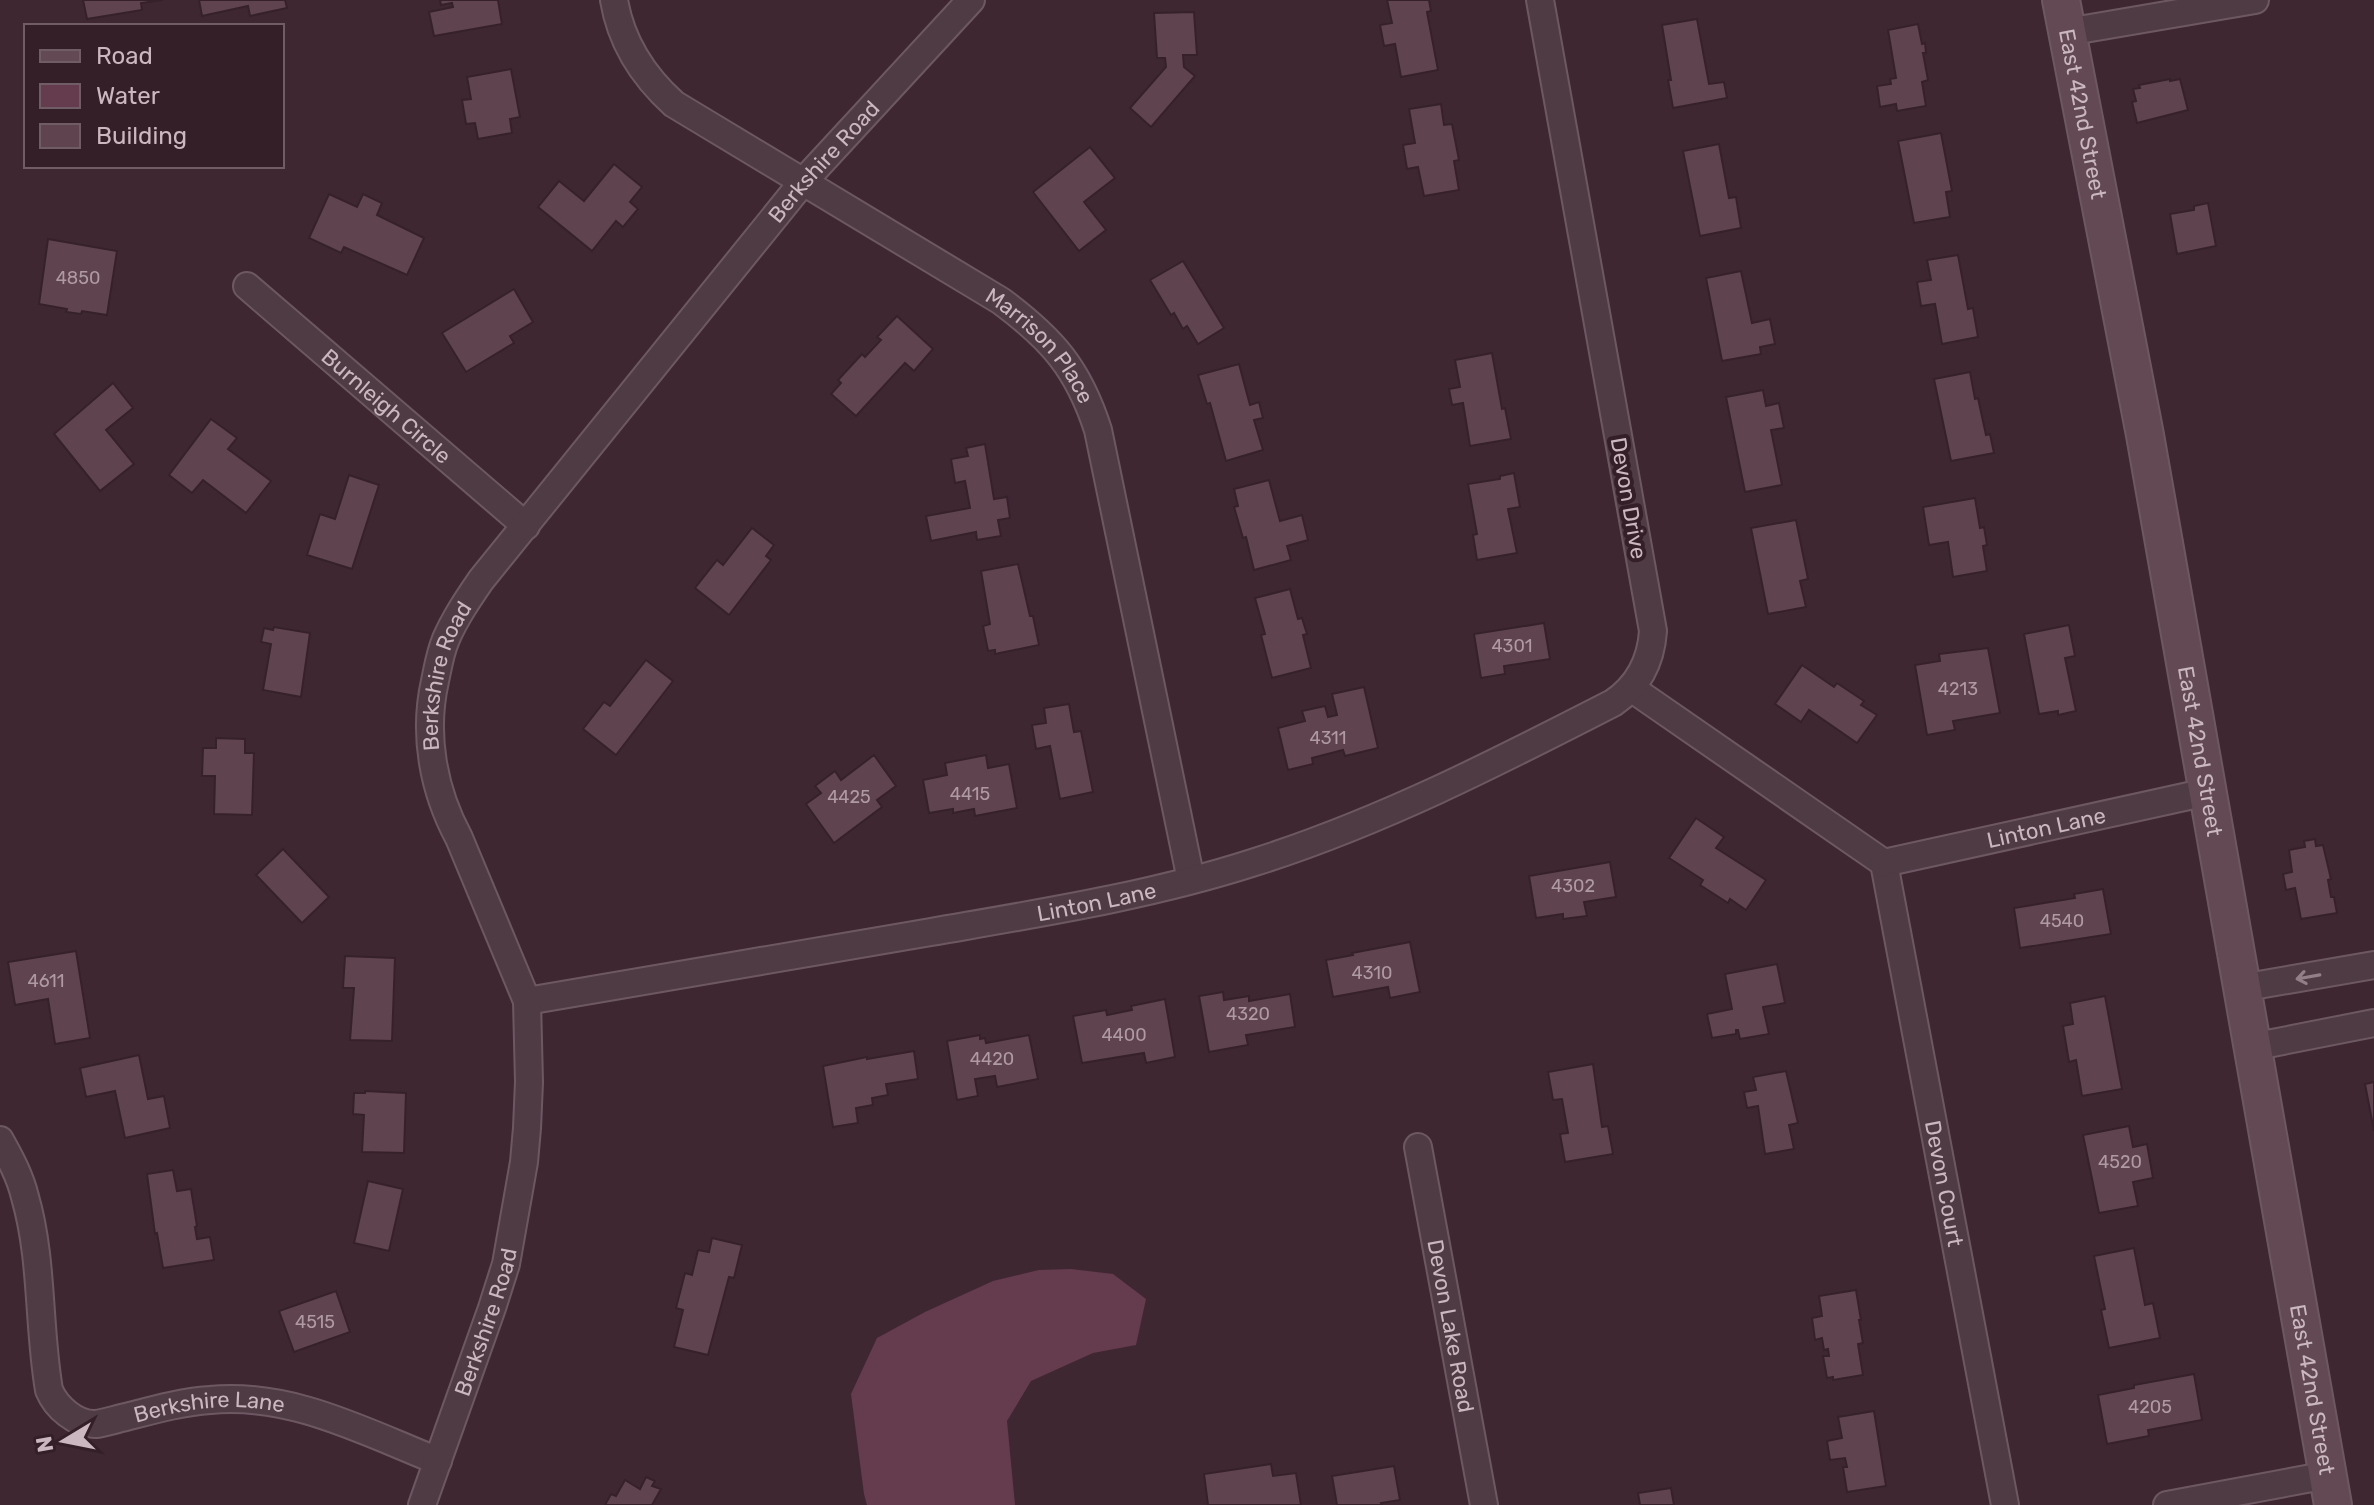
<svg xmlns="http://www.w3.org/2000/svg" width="2374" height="1505" viewBox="0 0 2374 1505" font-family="Rubik,sans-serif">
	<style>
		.water { fill: #653b4e }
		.building { fill: #5f434f; stroke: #36212b; stroke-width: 2 }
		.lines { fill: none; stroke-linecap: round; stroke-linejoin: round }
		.street-casing { stroke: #6d5862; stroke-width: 30 }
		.secondary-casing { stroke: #6d5862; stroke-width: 40 }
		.street { stroke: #4f3b44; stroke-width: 26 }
		.secondary { stroke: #624953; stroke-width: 36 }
		.oneway { stroke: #937f88 }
		.labels { text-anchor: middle; stroke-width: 8; stroke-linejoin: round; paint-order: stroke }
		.number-label { font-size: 18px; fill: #af9aa3 }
		.street-label { font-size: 22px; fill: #cab7bf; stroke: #341f29 }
	</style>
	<rect width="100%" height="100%" fill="#3f2732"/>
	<polygon class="water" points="1071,1269 1113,1274 1146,1299 1136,1345 1093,1353 1031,1381 1007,1421 1015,1505 867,1505 864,1494 851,1394 877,1338 925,1312 993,1281 1039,1270"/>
	<g class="building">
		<polygon points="83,0 163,0 141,3 142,10 87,19"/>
		<polygon points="199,0 285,0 287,8 250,16 248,6 202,16"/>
		<polygon points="440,0 498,0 502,24 434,36 429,12 453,7 452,3 441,5"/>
		<polygon points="1387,0 1429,0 1431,11 1427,12 1438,70 1401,77 1395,44 1384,46 1380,25 1392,23"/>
		<polygon points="1194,12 1197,55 1183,55 1184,67 1195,76 1151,127 1130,108 1166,67 1165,58 1157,58 1154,13"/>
		<polygon points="1697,19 1709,84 1724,82 1727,98 1673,108 1668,80 1671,80 1662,25"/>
		<polygon points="1918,24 1922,44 1925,43 1926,53 1923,53 1928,80 1922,82 1926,106 1897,111 1896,104 1880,107 1877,86 1891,84 1890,79 1896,78 1888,30"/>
		<polygon points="511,69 520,117 510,119 512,133 478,139 475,123 466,124 462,100 471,99 467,77"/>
		<polygon points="2170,79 2170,81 2180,79 2188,110 2137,123 2132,102 2136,101 2133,89 2140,88 2139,85"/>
		<polygon points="1441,104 1444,125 1452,124 1459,160 1454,161 1459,190 1424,196 1418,167 1407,169 1403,145 1415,143 1409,109"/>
		<polygon points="1941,133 1952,191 1946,192 1950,217 1914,223 1898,141"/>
		<polygon points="1719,144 1729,198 1736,197 1741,228 1700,236 1683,151"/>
		<polygon points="1090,147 1115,178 1084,202 1106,230 1079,251 1033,192"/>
		<polygon points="614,164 642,187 630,202 638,209 623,227 616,221 592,251 538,207 559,181 584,201"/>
		<polygon points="329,194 357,207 363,194 382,203 377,215 424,238 407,275 344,247 341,253 309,238"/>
		<polygon points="2208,203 2216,246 2177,254 2170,214 2194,210 2194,206"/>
		<polygon points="48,239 117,251 107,315 82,311 81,314 66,312 67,309 39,304"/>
		<polygon points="1958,255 1968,309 1973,308 1978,337 1942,344 1935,304 1921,306 1917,282 1931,280 1927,260"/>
		<polygon points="1183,261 1224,328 1198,344 1187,326 1183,329 1174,313 1171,315 1150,280"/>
		<polygon points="1741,271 1752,323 1770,319 1775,344 1760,347 1761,354 1722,361 1706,278"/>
		<polygon points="514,289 533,322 510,336 514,343 466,372 442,333"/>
		<polygon points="897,316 933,349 914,371 905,363 856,416 831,394 841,383 838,380 862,354 865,357 881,340 877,337"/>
		<polygon points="1492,353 1502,409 1505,408 1511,439 1470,446 1463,403 1452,405 1449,389 1460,387 1455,360"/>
		<polygon points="1239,364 1250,405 1259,402 1263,418 1254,420 1263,450 1226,461 1210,403 1207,404 1198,375"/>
		<polygon points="1970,372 1975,399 1978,398 1986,435 1990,434 1994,453 1951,461 1934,379"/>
		<polygon points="113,383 133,408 106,430 134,464 100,491 54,434"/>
		<polygon points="1763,390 1766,406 1779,403 1784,428 1771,430 1782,485 1745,492 1726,397"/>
		<polygon points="211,419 237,438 228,449 271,481 246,513 203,480 192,493 169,475"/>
		<polygon points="985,444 994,499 1007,497 1010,518 998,520 1001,536 977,540 976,532 931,541 926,516 970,508 965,481 955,483 951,459 968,456 966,448"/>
		<polygon points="1514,473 1520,507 1508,509 1517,553 1477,560 1473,535 1477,534 1468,484 1500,479 1500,476"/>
		<polygon points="349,475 379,485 352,569 307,555 320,514 335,519"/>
		<polygon points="1269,480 1280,521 1302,515 1308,540 1287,546 1291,560 1254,570 1246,537 1243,538 1234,507 1238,506 1234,489"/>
		<polygon points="1975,498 1980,528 1984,527 1987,545 1983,546 1987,571 1953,577 1948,542 1929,545 1923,507"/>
		<polygon points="1796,520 1808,579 1800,581 1806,607 1768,614 1751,528"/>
		<polygon points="752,528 774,545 766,556 771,560 729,615 695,588 717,560 723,565"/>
		<polygon points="1018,564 1030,616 1033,616 1039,645 995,654 995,650 988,651 983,626 990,624 981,571"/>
		<polygon points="1290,589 1298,619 1302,618 1307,634 1303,635 1311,668 1272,678 1261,635 1265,634 1255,598"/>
		<polygon points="1544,623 1550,659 1504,666 1505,674 1481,678 1474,634"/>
		<polygon points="2069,625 2075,656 2065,658 2076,711 2058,715 2058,711 2039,714 2024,634"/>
		<polygon points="274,627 310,633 301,697 263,690 271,644 261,642 264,628 273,630"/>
		<polygon points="1988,648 2000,713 1953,721 1955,730 1927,735 1915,665 1940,661 1939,654"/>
		<polygon points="646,660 673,681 616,755 583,729 604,702 610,706"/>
		<polygon points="1802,665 1834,687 1837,683 1864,701 1861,705 1877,715 1857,743 1809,710 1801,722 1775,704"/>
		<polygon points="1364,687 1378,748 1345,756 1343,750 1312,758 1313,764 1288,770 1278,728 1305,721 1302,711 1325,706 1328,717 1337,715 1332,694"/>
		<polygon points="1069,704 1074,732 1081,731 1093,792 1060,799 1050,746 1036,749 1032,725 1046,723 1044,708"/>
		<polygon points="216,738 245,739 245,753 254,753 252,815 214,814 215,776 202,776 203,748 216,748"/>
		<polygon points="874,755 896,786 877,800 882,807 834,843 806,804 821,793 815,786 835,771 841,780"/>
		<polygon points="986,755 988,768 1009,764 1017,808 975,816 974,809 953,813 953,809 929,813 923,780 947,775 945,763"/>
		<polygon points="1696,818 1724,837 1716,848 1766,880 1746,910 1730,899 1728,903 1700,885 1703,880 1669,858"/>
		<polygon points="2315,839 2316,846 2323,845 2331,879 2328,880 2331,897 2334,897 2337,913 2301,919 2295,888 2286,890 2283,874 2292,872 2289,850 2305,847 2304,841"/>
		<polygon points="283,849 329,897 302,923 256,875"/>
		<polygon points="1610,862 1616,897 1584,902 1587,916 1563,919 1563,914 1536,918 1529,876"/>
		<polygon points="2103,889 2111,934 2020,948 2014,908 2075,898 2074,894"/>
		<polygon points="1410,942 1420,992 1390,998 1388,987 1333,997 1326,960 1353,955 1352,953"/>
		<polygon points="76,951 90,1038 55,1044 48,999 15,1005 8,962"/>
		<polygon points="345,956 395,958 392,1041 350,1040 354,988 343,988"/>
		<polygon points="1777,964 1785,1003 1763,1007 1769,1034 1740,1039 1738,1030 1736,1030 1736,1034 1712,1038 1707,1014 1732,1009 1725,974"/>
		<polygon points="1223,992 1224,1000 1249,996 1249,1001 1290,994 1295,1027 1246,1035 1248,1045 1209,1052 1199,996"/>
		<polygon points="2105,996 2122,1089 2082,1096 2076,1060 2069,1062 2063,1026 2073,1024 2070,1003"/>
		<polygon points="1165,999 1175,1057 1146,1063 1144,1053 1082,1063 1073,1016 1106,1010 1107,1015 1132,1010 1131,1006"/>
		<polygon points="980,1035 980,1039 985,1038 986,1043 1029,1035 1038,1079 997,1087 995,1076 975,1079 978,1096 957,1100 947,1041"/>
		<polygon points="914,1051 918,1079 886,1084 888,1095 872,1098 873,1105 856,1108 858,1123 833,1127 823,1066 867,1057 867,1059"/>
		<polygon points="139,1055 148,1099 164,1096 170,1128 125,1138 115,1091 86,1097 80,1068"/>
		<polygon points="1593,1064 1602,1127 1608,1126 1613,1154 1565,1162 1560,1134 1568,1133 1562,1099 1553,1100 1548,1072"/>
		<polygon points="1786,1071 1798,1123 1789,1125 1794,1149 1765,1154 1758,1106 1747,1108 1744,1092 1756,1090 1753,1077"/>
		<polygon points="2374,1082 2374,1131 2365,1084"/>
		<polygon points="365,1091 406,1093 404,1153 362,1152 364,1115 353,1114 354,1093 365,1093"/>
		<polygon points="2129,1126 2133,1147 2147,1144 2153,1178 2133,1182 2138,1206 2099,1213 2083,1135"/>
		<polygon points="173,1170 177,1191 191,1189 197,1226 195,1227 197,1239 210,1237 214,1260 163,1268 157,1233 155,1234 147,1174"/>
		<polygon points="368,1181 403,1189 389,1251 354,1243"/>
		<polygon points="712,1238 742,1245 734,1278 729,1277 708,1355 674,1347 683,1310 676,1308 685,1273 692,1275 698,1250 709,1252"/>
		<polygon points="2134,1248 2145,1305 2153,1303 2160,1338 2109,1348 2101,1310 2105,1309 2094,1256"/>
		<polygon points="1856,1290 1861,1320 1859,1320 1863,1343 1858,1344 1863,1375 1833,1380 1833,1377 1827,1378 1823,1356 1829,1356 1828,1349 1824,1350 1822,1338 1815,1340 1812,1318 1822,1316 1819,1296"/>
		<polygon points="336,1291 350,1332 294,1352 279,1311"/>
		<polygon points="2194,1374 2202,1420 2148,1430 2149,1436 2107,1444 2098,1395 2134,1388 2134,1385"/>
		<polygon points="1874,1411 1886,1486 1847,1492 1843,1467 1847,1467 1845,1458 1830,1460 1827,1441 1842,1438 1838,1417"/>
		<polygon points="1271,1464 1273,1476 1296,1473 1301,1505 1208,1505 1204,1474"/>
		<polygon points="1394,1466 1400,1500 1381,1503 1382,1505 1337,1505 1332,1476"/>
		<polygon points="646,1477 655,1481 652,1486 661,1489 652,1505 605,1505 611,1494 616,1496 625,1480 640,1489"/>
		<polygon points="1671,1488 1674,1505 1640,1505 1638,1493"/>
	</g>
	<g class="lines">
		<defs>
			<g id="street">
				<path id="s1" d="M 614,0 C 621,42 643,76 674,104 L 1001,301 C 1052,339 1078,368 1098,430 L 1191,880"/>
				<polyline points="2067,32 2255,0"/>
				<path id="s2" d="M 247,286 L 526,526"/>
				<polyline points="1631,688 1884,863"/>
				<path id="s3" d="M 1884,863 L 2005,1505"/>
				<path id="s4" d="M 1884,863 L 2207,792"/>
				<polyline points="2241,988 2374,965"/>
				<path id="s5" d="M 527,1001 C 662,978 796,955 931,932 C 1040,913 1150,896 1255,862 C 1381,822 1496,763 1613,703 C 1638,686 1651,661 1653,631 L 1540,0"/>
				<polyline points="2252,1047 2374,1023"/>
				<path id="s6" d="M 0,1140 C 10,1158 20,1176 25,1197 C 43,1259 38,1326 49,1390 C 56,1407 76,1425 96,1424 C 105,1423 116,1419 126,1417 C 153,1410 181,1402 210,1400 C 291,1392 365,1432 438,1461"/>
				<path id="s7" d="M 1418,1147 L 1484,1505"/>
				<path id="s8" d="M 422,1505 L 492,1308 L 506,1264 L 524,1162 L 527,1128 L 529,1082 L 527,1001 L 459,838 C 433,790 423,734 435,681 C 438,667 440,653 446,639 C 455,618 468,599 481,580 L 802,183 L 971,0"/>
				<polyline points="2167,1505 2328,1475"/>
			</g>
			<g id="secondary">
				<path id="s9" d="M 2061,0 L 2145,435 L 2333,1505"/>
			</g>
		</defs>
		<use href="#street" class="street-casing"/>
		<use href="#secondary" class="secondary-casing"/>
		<use href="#street" class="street"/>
		<use href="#secondary" class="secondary"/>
	</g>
	<defs><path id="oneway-shaft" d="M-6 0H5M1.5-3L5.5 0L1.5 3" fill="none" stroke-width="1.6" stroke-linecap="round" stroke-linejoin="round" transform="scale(2)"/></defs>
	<use class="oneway" href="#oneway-shaft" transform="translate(2308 977) rotate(170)"/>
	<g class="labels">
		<g class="number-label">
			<text x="78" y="284">4850</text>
			<text x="1512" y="652">4301</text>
			<text x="1958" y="695">4213</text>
			<text x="1328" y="744">4311</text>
			<text x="970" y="800">4415</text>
			<text x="849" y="803">4425</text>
			<text x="1573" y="892">4302</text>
			<text x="2062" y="927">4540</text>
			<text x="1372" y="979">4310</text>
			<text x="46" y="987">4611</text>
			<text x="1248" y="1020">4320</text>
			<text x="1124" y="1041">4400</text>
			<text x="992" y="1065">4420</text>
			<text x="2120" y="1168">4520</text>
			<text x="315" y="1328">4515</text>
			<text x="2150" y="1413">4205</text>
		</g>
		<g class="street-label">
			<text dy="8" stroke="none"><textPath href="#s9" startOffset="116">East 42nd Street</textPath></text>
			<text dy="8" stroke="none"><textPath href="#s8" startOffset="1512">Berkshire Road</textPath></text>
			<text dy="8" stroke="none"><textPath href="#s1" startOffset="564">Marrison Place</textPath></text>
			<text dy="8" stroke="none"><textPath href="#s2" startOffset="184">Burnleigh Circle</textPath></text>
			<text transform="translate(1629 498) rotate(80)" y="8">Devon Drive</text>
			<text dy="8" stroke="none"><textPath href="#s8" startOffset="866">Berkshire Road</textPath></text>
			<text dy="8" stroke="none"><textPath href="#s9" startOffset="764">East 42nd Street</textPath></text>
			<text dy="8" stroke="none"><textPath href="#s4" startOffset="166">Linton Lane</textPath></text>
			<text dy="8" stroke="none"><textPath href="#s5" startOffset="578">Linton Lane</textPath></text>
			<text dy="8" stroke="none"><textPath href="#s3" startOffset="326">Devon Court</textPath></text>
			<text dy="8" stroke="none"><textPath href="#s8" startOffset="194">Berkshire Road</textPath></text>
			<text dy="8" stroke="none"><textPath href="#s7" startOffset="182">Devon Lake Road</textPath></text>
			<text dy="8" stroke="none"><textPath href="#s9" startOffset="1412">East 42nd Street</textPath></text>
			<text dy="8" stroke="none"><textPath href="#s6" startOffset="434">Berkshire Lane</textPath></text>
		</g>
	</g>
	<rect x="24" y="24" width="260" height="144" fill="#341f29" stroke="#705c65" stroke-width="2"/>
	<rect x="40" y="50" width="40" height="12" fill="#624953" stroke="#705c65" stroke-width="2"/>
	<text x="96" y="64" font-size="24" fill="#cab7bf">Road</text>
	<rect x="40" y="84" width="40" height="24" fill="#653b4e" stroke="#705c65" stroke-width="2"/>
	<text x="96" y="104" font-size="24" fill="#cab7bf">Water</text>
	<rect x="40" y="124" width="40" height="24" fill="#5f434f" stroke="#705c65" stroke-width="2"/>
	<text x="96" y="144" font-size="24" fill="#cab7bf">Building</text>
	<g transform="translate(64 1441) rotate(260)" stroke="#341f29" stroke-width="6" paint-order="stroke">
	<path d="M0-6L14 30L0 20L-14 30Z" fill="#cab7bf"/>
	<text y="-12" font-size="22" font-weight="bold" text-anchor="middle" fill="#cab7bf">N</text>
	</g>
</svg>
